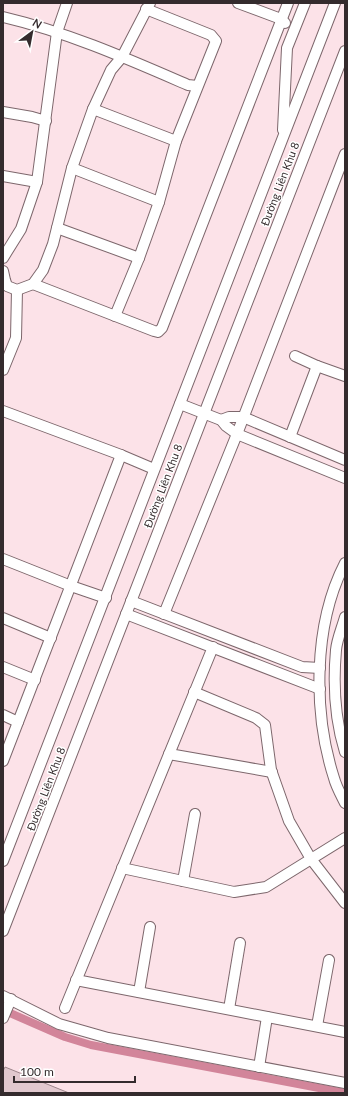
<svg xmlns="http://www.w3.org/2000/svg" width="348" height="1096" viewBox="0 0 348 1096" font-family="Lato,sans-serif">
	<style>
		.lines { fill: none; stroke-linecap: round; stroke-linejoin: round }
		.canal { stroke: #d2859a; stroke-width: 8 }
		.building { fill: #e1c8ce; stroke: #9d868c }
		.minor-casing { stroke: #7d676c; stroke-width: 12 }
		.minor { stroke: #fff; stroke-width: 10 }
		.labels { text-anchor: middle; stroke-width: 3; stroke-linejoin: round; paint-order: stroke }
		.street-label { font-size: 11px; fill: #342b2d; stroke: #fff }
	</style>
	<rect width="100%" height="100%" fill="#fce2e8"/>
	<g class="lines">
		<polyline class="canal" points="10,1013 65,1037 91,1045 345,1093"/>
	</g>
	<polygon class="building" points="5,1067 69,1093 3,1093 3,1071"/>
	<g class="lines">
		<defs>
			<g id="minor">
				<polyline points="238,3 281,19 285,23"/>
				<path d="M 3,17 C 67,32 128,59 188,85 L 197,86"/>
				<polyline points="93,109 176,141"/>
				<polyline points="3,112 32,117 46,121"/>
				<polyline points="283,130 287,48 305,3"/>
				<polyline points="72,168 159,202"/>
				<polyline points="3,176 37,182"/>
				<polyline points="57,228 139,258"/>
				<polyline points="3,258 21,229 37,182 57,32 67,3"/>
				<polyline points="3,271 5,280 7,286 17,290 33,284 43,270 53,244 72,168 93,109 111,70 122,57 150,3"/>
				<polyline points="33,284 154,331 158,332 162,328 288,3"/>
				<polyline points="115,316 139,258 159,202 176,141 216,41 211,35 146,9"/>
				<polyline points="295,356 317,366"/>
				<polyline points="3,370 16,338 17,290"/>
				<polyline points="180,404 221,420 226,426 237,434 345,478"/>
				<polyline points="3,411 121,455 154,469"/>
				<polyline points="221,420 229,417 243,417 345,460"/>
				<polyline points="290,437 317,366 345,376"/>
				<polyline points="3,559 71,586 106,598"/>
				<path d="M 345,563 C 313,625 313,713 334,778 C 336,786 341,795 345,803"/>
				<polyline points="131,601 302,667 320,668"/>
				<polyline points="126,614 320,689"/>
				<polyline points="164,614 237,434 345,154"/>
				<path d="M 345,617 C 342,628 337,639 336,650 C 333,684 335,720 345,752"/>
				<polyline points="3,618 51,638"/>
				<polyline points="3,667 35,680"/>
				<polyline points="194,692 256,718 265,725 271,770 289,821 311,859 345,903"/>
				<polyline points="3,715 18,722"/>
				<polyline points="169,754 272,772"/>
				<polyline points="3,761 121,455"/>
				<polyline points="3,861 335,3"/>
				<polyline points="122,868 234,892 266,887 345,838"/>
				<polyline points="183,881 195,814"/>
				<polyline points="3,931 345,51"/>
				<polyline points="76,980 345,1032"/>
				<polyline points="139,992 150,927"/>
				<polyline points="3,996 59,1024 108,1038 345,1083"/>
				<polyline points="65,1008 213,647"/>
				<polyline points="229,1009 240,943"/>
				<polyline points="3,1018 11,999"/>
				<polyline points="317,1026 329,960"/>
				<polyline points="259,1067 267,1017"/>
			</g>
		</defs>
		<use href="#minor" class="minor-casing"/>
		<use href="#minor" class="minor"/>
	</g>
	<g class="labels">
		<g class="street-label">
			<text transform="translate(280 184) rotate(-69)" y="4">Đường Liên Khu 8</text>
			<text transform="translate(163 486) rotate(-69)" y="4">Đường Liên Khu 8</text>
			<text transform="translate(46 789) rotate(-69)" y="4">Đường Liên Khu 8</text>
		</g>
	</g>
	<rect width="348" height="1096" fill="none" stroke="#342b2d" stroke-width="8"/>
	<g transform="translate(32 32) rotate(32)" stroke="#ffffff" stroke-width="3" paint-order="stroke">
	<path d="M0-3L7 15L0 10L-7 15Z" fill="#342b2d"/>
	<text y="-6" font-size="11" font-weight="bold" text-anchor="middle" fill="#342b2d">N</text>
	</g>
	<path d="M14 1076v6h121v-6" fill="none" stroke="#342b2d" stroke-width="2"/>
	<text x="20" y="1076" font-size="12" fill="#342b2d" stroke="#ffffff" stroke-width="3" paint-order="stroke">100 m</text>
</svg>
